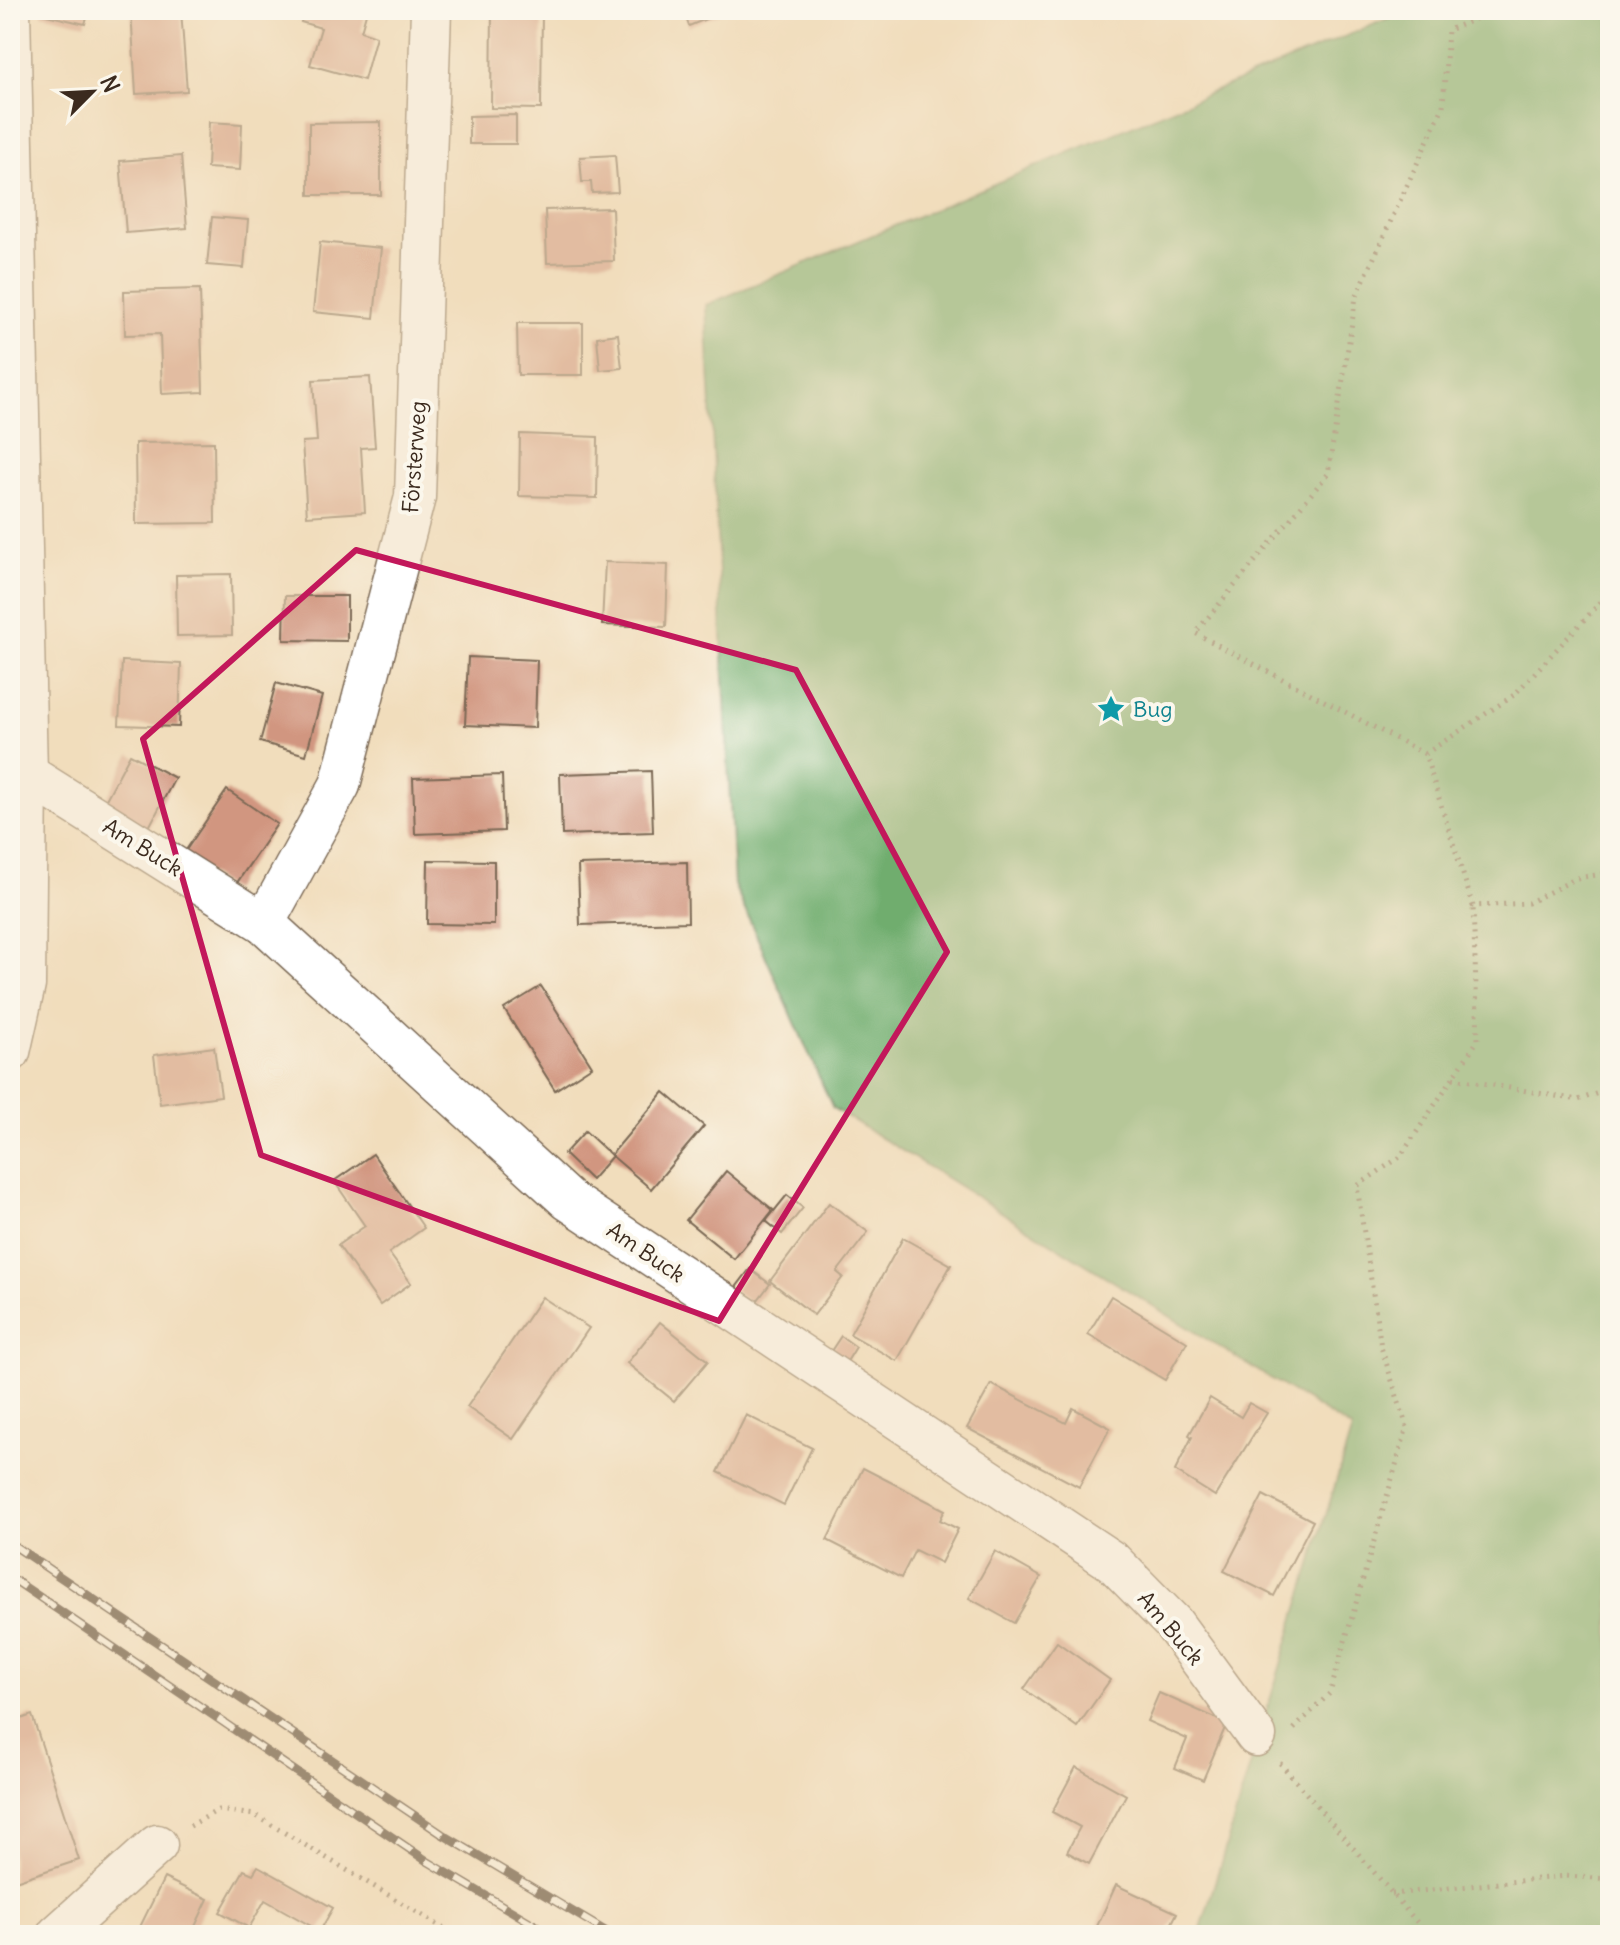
<svg xmlns="http://www.w3.org/2000/svg" width="1620" height="1945" viewBox="0 0 1620 1945" font-family="Delius,sans-serif">
	<style>
		.forest { fill: #70ad6e; stroke: #566c46; stroke-width: 2 }
		.building { fill: #d19680 }
		.lines { fill: none; stroke-linecap: round; stroke-linejoin: round }
		.minor-casing { stroke: #7b6955; stroke-width: 43 }
		.path { stroke: #7b6955; stroke-width: 5; stroke-dasharray: 2 6; stroke-linecap: butt }
		.minor { stroke: #fff; stroke-width: 40 }
		.rail-casing { stroke: #3b2a1e; stroke-width: 9 }
		.rail { stroke: #fbf7ec; stroke-width: 6; stroke-dasharray: 18; stroke-linecap: butt }
		.marked { fill: none; stroke: #c2185b; stroke-width: 6; stroke-linejoin: round }
		.labels { text-anchor: middle; stroke-width: 8; stroke-linejoin: round; paint-order: stroke }
		.street-label { font-size: 22px; fill: #3b2a1e; stroke: #fbf7ec }
		.culture-label { font-size: 22px; fill: #0d838f; stroke: #fbf7ec; text-anchor: start }
	</style>
	<rect width="100%" height="100%" fill="#fbf7ec"/>
	<filter id="ink" filterUnits="userSpaceOnUse"><feTurbulence type="fractalNoise" baseFrequency=".0125" numOctaves="2"/><feDisplacementMap in="SourceGraphic" scale="16" xChannelSelector="R" yChannelSelector="G"/><feConvolveMatrix kernelMatrix="1 2 1 2 8 2 1 2 1" color-interpolation-filters="sRGB"/></filter>
	<filter id="wash" filterUnits="userSpaceOnUse"><feTurbulence type="fractalNoise" baseFrequency=".006" numOctaves="4" result="noise"/><feDisplacementMap in="SourceGraphic" scale="32" xChannelSelector="R" yChannelSelector="G"/><feGaussianBlur stdDeviation="1.8" result="paint"/><feColorMatrix in="noise" values="0 0 0 0 0 0 0 0 0 0 0 0 0 0 0 0 0 1.4 0 .05"/><feComposite in="paint" operator="in"/></filter>
	<g filter="url(#wash)">
		<rect width="100%" height="100%" fill="#f1ddbc"/>
		<polygon class="forest" points="1408,10 1610,10 1610,1935 1199,1935 1352,1429 833,1108 734,885 706,305"/>
		<g id="blocks">
			<g class="building">
				<polygon points="43,10 89,10 85,24 42,14"/>
				<polygon points="131,10 181,10 187,91 136,94"/>
				<polygon points="304,10 367,10 361,31 376,36 364,80 310,65 321,28 301,22"/>
				<polygon points="492,10 542,10 541,109 491,108"/>
				<polygon points="683,10 728,10 689,26"/>
				<polygon points="516,115 516,144 469,144 469,116"/>
				<polygon points="209,122 242,124 240,170 207,168"/>
				<polygon points="381,122 381,195 309,195 309,123"/>
				<polygon points="615,155 618,192 592,193 591,182 582,182 580,157"/>
				<polygon points="181,156 187,228 126,233 120,161"/>
				<polygon points="612,208 614,261 547,263 545,210"/>
				<polygon points="212,217 248,220 244,268 207,265"/>
				<polygon points="320,242 381,248 374,318 313,312"/>
				<polygon points="200,289 203,392 162,394 160,334 125,335 124,291"/>
				<polygon points="517,323 583,323 583,375 518,375"/>
				<polygon points="618,334 622,368 600,370 597,337"/>
				<polygon points="370,377 375,447 361,448 365,512 307,516 302,442 317,441 313,380"/>
				<polygon points="520,434 598,437 597,498 519,496"/>
				<polygon points="214,442 215,523 136,524 135,443"/>
				<polygon points="605,562 668,565 666,627 602,625"/>
				<polygon points="231,574 232,635 177,636 176,575"/>
				<polygon points="285,596 347,596 347,641 284,640"/>
				<polygon points="468,657 537,660 535,728 465,725"/>
				<polygon points="122,661 181,664 179,727 119,725"/>
				<polygon points="276,683 322,696 306,755 260,742"/>
				<polygon points="130,754 175,778 147,831 102,807"/>
				<polygon points="651,771 653,832 562,835 560,774"/>
				<polygon points="502,775 504,831 415,834 413,778"/>
				<polygon points="227,790 277,824 232,890 182,856"/>
				<polygon points="428,860 494,861 494,925 427,924"/>
				<polygon points="687,862 688,922 580,925 578,865"/>
				<polygon points="541,986 592,1066 555,1090 504,1009"/>
				<polygon points="214,1047 221,1096 160,1104 154,1055"/>
				<polygon points="664,1092 704,1126 651,1189 611,1155"/>
				<polygon points="585,1131 612,1156 591,1180 564,1154"/>
				<polygon points="373,1154 424,1228 389,1253 411,1283 380,1305 338,1245 365,1226 334,1181"/>
				<polygon points="726,1171 773,1210 734,1259 686,1220"/>
				<polygon points="787,1195 803,1208 782,1234 766,1221"/>
				<polygon points="829,1203 868,1232 837,1272 843,1277 814,1315 770,1281"/>
				<polygon points="903,1238 951,1265 897,1361 850,1334"/>
				<polygon points="750,1269 770,1284 754,1305 734,1290"/>
				<polygon points="1111,1296 1187,1342 1165,1380 1088,1334"/>
				<polygon points="542,1297 589,1328 513,1439 467,1407"/>
				<polygon points="660,1322 708,1361 674,1401 627,1363"/>
				<polygon points="841,1336 856,1347 841,1371 825,1360"/>
				<polygon points="991,1384 1066,1423 1073,1408 1110,1428 1079,1487 967,1428"/>
				<polygon points="1210,1398 1241,1417 1249,1403 1267,1413 1215,1496 1175,1471 1192,1437 1189,1435"/>
				<polygon points="746,1415 812,1448 784,1505 718,1472"/>
				<polygon points="863,1468 945,1510 940,1520 958,1529 941,1563 915,1550 901,1578 827,1540"/>
				<polygon points="1263,1495 1313,1521 1274,1596 1224,1571"/>
				<polygon points="995,1551 1041,1577 1014,1623 969,1598"/>
				<polygon points="1057,1642 1110,1680 1077,1727 1024,1689"/>
				<polygon points="1159,1693 1227,1723 1203,1780 1175,1768 1187,1739 1147,1721"/>
				<polygon points="32,1715 79,1860 12,1882 10,1723"/>
				<polygon points="1076,1767 1126,1795 1089,1864 1067,1852 1080,1827 1052,1812"/>
				<polygon points="258,1866 333,1908 320,1931 265,1900 249,1928 220,1912 244,1870 253,1874"/>
				<polygon points="164,1878 208,1899 191,1935 136,1935"/>
				<polygon points="1116,1885 1177,1913 1166,1935 1093,1935"/>
			</g>
		</g>
	</g>
	<g filter="url(#ink)">
		<use href="#blocks" fill-opacity="0" stroke="#7b6955" stroke-width="2"/>
		<g class="lines">
			<defs>
				<g id="minor">
					<polyline points="10,770 27,774 264,923 568,1200 1113,1562 1173,1623 1256,1736"/>
					<polyline points="264,923 340,785 415,497 431,10"/>
					<polyline points="10,1052 25,985 27,774 10,10"/>
					<polyline points="57,1935 157,1845"/>
				</g>
			</defs>
			<use href="#minor" class="minor-casing"/>
			<g class="path">
				<polyline points="1498,10 1448,30 1443,107 1356,297 1328,474 1195,633 1425,754 1473,906 1528,903 1577,878 1610,873"/>
				<polyline points="1425,754 1514,695 1610,592"/>
				<polyline points="1453,1078 1578,1100 1610,1089"/>
				<polyline points="1294,1729 1330,1693 1407,1427 1381,1347 1357,1186 1400,1157 1478,1040 1473,906"/>
				<polyline points="1280,1763 1428,1935"/>
				<polyline points="190,1826 218,1810 255,1815 455,1935"/>
				<polyline points="1392,1894 1567,1876 1610,1879"/>
			</g>
			<use href="#minor" class="minor"/>
			<defs>
				<g id="rail">
					<polyline points="10,1543 442,1834 612,1935"/>
					<polyline points="10,1577 427,1861 552,1935"/>
				</g>
			</defs>
			<use href="#rail" class="rail-casing"/>
			<use href="#rail" class="rail"/>
		</g>
	</g>
	<path d="M0 0H1620V1945H0ZM 356,550 L 796,670 L 947,952 L 719,1321 L 261,1155 L 143,739 Z" fill="#f1ddbc" fill-opacity=".55" fill-rule="evenodd"/>
	<path class="marked" d="M 356,550 L 796,670 L 947,952 L 719,1321 L 261,1155 L 143,739 Z"/>
	<defs>
		<symbol id="sight-bare" viewBox="-9 -9 18 18"><path d="M0-6L1.8-2.2L6-1.7L2.9 1.2L3.7 5.4L0 3.3L-3.7 5.4L-2.9 1.2L-6-1.7L-1.8-2.2Z" fill="#0f9aa8" stroke="#fbf7ec" stroke-width="2.5" paint-order="stroke"/></symbol>
	</defs>
	<g fill-rule="evenodd">
		<use href="#sight-bare" x="1091" y="689" width="40" height="40"/>
	</g>
	<g class="labels">
		<g class="street-label">
			<text transform="translate(414 457) rotate(-86)" y="8">Försterweg</text>
			<text transform="translate(143 847) rotate(32)" y="8">Am Buck</text>
			<text transform="translate(646 1252) rotate(34)" y="8">Am Buck</text>
			<text transform="translate(1171 1628) rotate(50)" y="8">Am Buck</text>
		</g>
		<g class="culture-label">
			<text x="1133" y="717">Bug</text>
		</g>
	</g>
	<rect width="1620" height="1945" fill="none" stroke="#fbf7ec" stroke-width="40"/>
	<g transform="translate(92 92) rotate(66)" stroke="#fbf7ec" stroke-width="6" paint-order="stroke">
	<path d="M0-6L14 30L0 20L-14 30Z" fill="#3b2a1e"/>
	<text y="-12" font-size="22" font-weight="bold" text-anchor="middle" fill="#3b2a1e">N</text>
	</g>
</svg>
